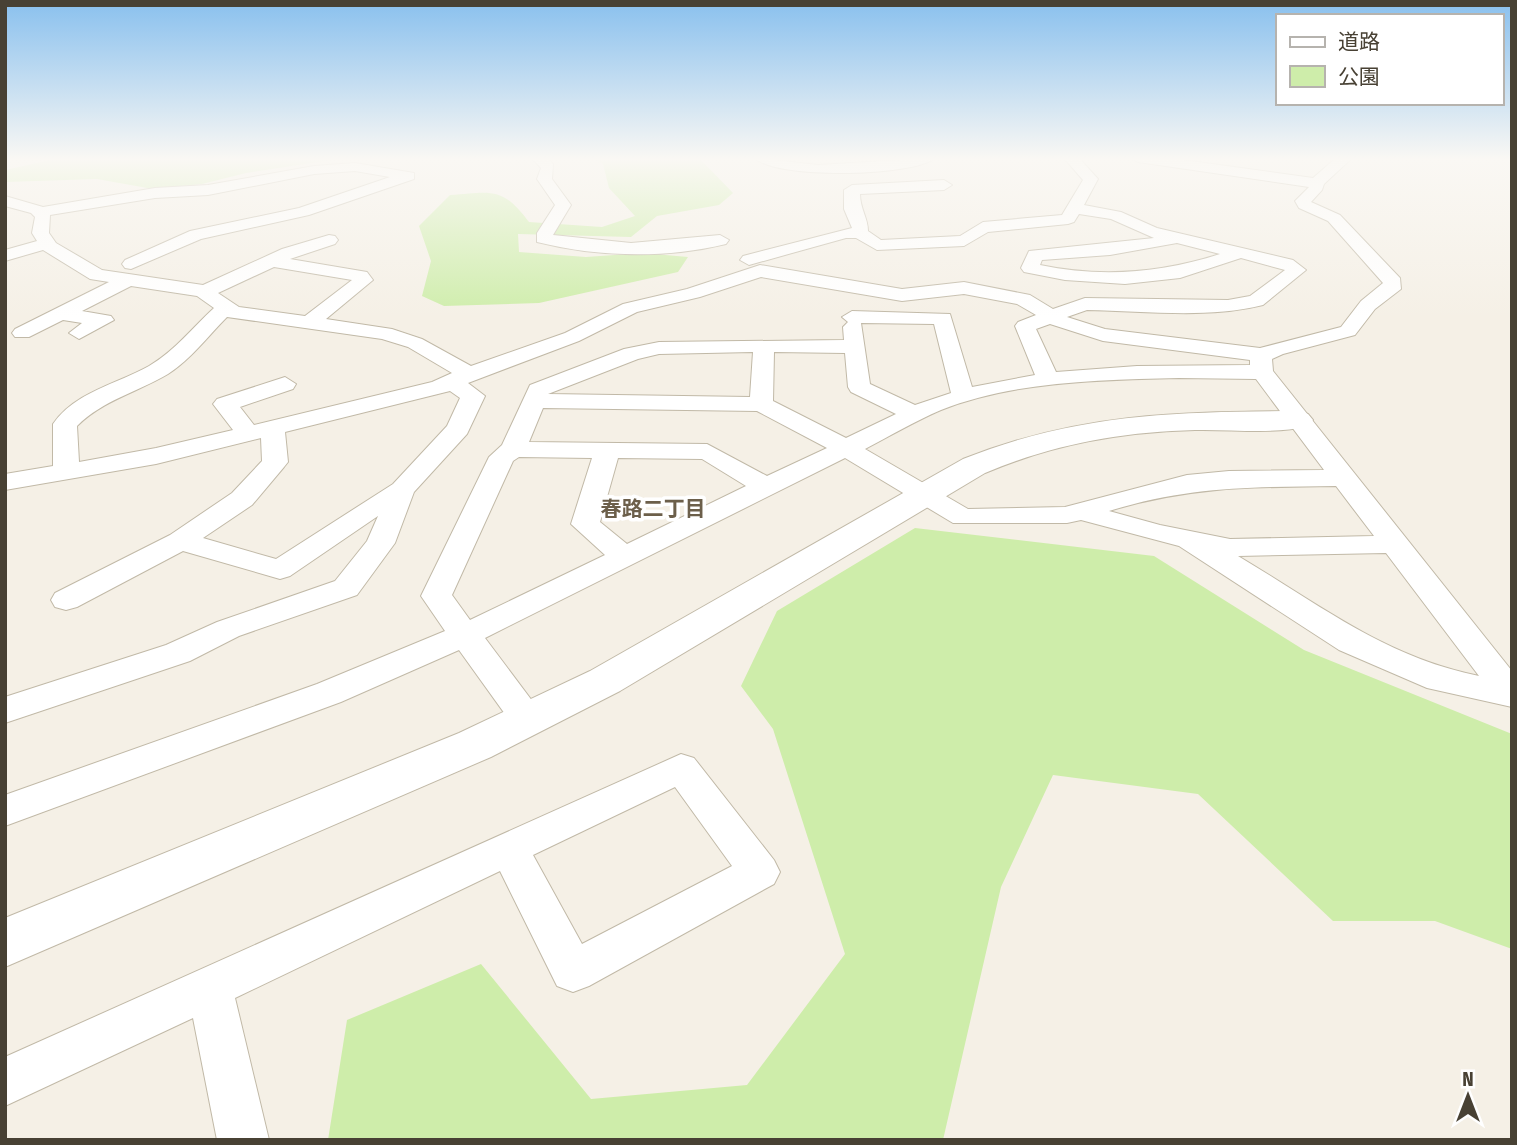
<svg xmlns="http://www.w3.org/2000/svg" width="1517" height="1145" viewBox="0 0 1517 1145" font-family="'Fira Sans Condensed','Noto Sans JP',sans-serif">
	<style>
		.green { fill: #ceedaa }
		.lines { fill: none; stroke-linecap: round; stroke-linejoin: round }
		.minor-casing { stroke: #c1b9a7; stroke-width: 2 }
		.tertiary-casing { stroke: #c1b9a7; stroke-width: 2 }
		.minor { fill: #fff; fill-rule: evenodd }
		.tertiary { fill: #fff; fill-rule: evenodd }
		.labels { text-anchor: middle; stroke-width: 7; stroke-linejoin: round; paint-order: stroke }
		.neighbourhood-label { font-size: 21px; font-weight: bold; fill: #6c5f4a; stroke: #fff }
	</style>
	<rect width="100%" height="100%" fill="#f5f0e6"/>
	<g class="green">
		<polygon points="59,158 344,158 246,173 202,184 153,189 97,179 5,182 5,170"/>
		<path d="M 595,158 L 699,158 L 733,193 L 719,205 L 657,216 L 631,237 L 518,234 L 519,252 L 586,257 L 643,253 L 688,257 L 678,272 L 539,303 L 444,306 L 422,296 L 431,261 L 419,226 L 450,195 C 492,192 502,186 529,222 L 602,227 L 635,216 L 609,188 L 603,164 Z"/>
		<polygon points="915,528 1154,556 1304,650 1512,734 1512,949 1435,921 1333,921 1198,794 1053,775 1001,887 943,1140 328,1140 347,1020 481,964 591,1099 747,1085 845,954 773,729 741,686 777,611"/>
	</g>
	<g class="lines">
		<defs>
			<g id="minor">
				<path d="M 532,158 L 547,158 L 553,164 L 552,179 L 571,205 L 553,235 L 631,243 L 720,235 L 729,240 L 726,244 C 665,259 597,257 537,242 L 537,233 L 555,205 L 537,179 L 541,168 Z"/>
				<path d="M 755,158 L 818,165 L 935,158 C 915,176 777,180 755,158 Z"/>
				<path d="M 1064,158 L 1079,158 L 1098,179 L 1084,205 L 1121,212 L 1157,228 L 1293,260 L 1306,270 L 1263,305 C 1207,319 1144,311 1087,310 L 1067,317 L 1105,329 L 1260,348 L 1341,327 L 1361,301 L 1383,283 L 1328,221 L 1299,208 L 1295,201 L 1309,187 L 1138,162 L 1131,158 L 1169,158 L 1313,178 L 1336,158 L 1352,158 L 1324,184 L 1322,190 L 1311,202 L 1340,215 L 1400,278 L 1401,289 L 1375,309 L 1355,335 L 1283,354 L 1272,359 L 1273,371 L 1512,671 L 1512,707 L 1427,688 L 1339,650 L 1179,546 L 1081,520 L 1067,523 L 953,523 L 845,458 L 485,638 L 539,710 L 545,719 L 539,728 L 527,732 L 515,728 L 459,650 L 341,702 L 5,826 L 5,795 L 317,684 L 445,631 L 421,596 L 489,457 L 502,445 L 530,385 L 624,349 L 659,342 L 844,340 L 843,327 L 848,322 L 842,317 L 852,311 L 950,314 L 972,387 L 1035,375 L 1015,326 L 1018,322 L 1036,315 L 1017,304 L 964,294 L 902,301 L 761,277 L 700,297 L 637,312 L 579,341 L 468,383 L 485,396 L 467,434 L 414,492 L 395,543 L 357,595 L 239,636 L 190,661 L 5,723 L 5,697 L 166,645 L 217,622 L 335,581 L 367,541 L 378,516 L 290,576 L 280,579 L 183,551 L 77,607 L 66,610 L 55,607 L 51,600 L 55,593 L 170,535 L 232,493 L 262,461 L 261,438 L 156,464 L 5,490 L 5,474 L 53,466 L 53,424 C 75,392 117,384 149,366 C 175,351 193,327 214,308 L 197,296 L 131,286 L 82,311 L 111,316 L 114,320 L 79,339 L 69,333 L 82,323 L 63,320 L 29,337 L 15,337 L 12,333 L 15,329 L 109,282 L 90,279 L 43,250 L 5,261 L 5,250 L 37,241 L 32,233 L 35,217 L 31,213 L 5,206 L 5,196 L 43,207 L 155,188 L 208,185 L 314,166 L 355,163 L 414,173 L 414,179 L 309,215 L 201,239 L 131,269 L 125,268 L 122,264 L 125,260 L 190,231 L 299,208 L 390,177 L 355,171 L 314,174 L 208,195 L 155,198 L 50,215 L 49,233 L 56,243 L 102,270 L 203,285 L 282,249 L 329,235 L 335,236 L 338,240 L 335,244 L 290,259 L 367,272 L 373,280 L 326,319 L 392,329 L 422,339 L 471,366 L 565,333 L 623,304 L 687,289 L 760,265 L 902,289 L 964,282 L 1030,295 L 1053,309 L 1085,298 L 1228,300 L 1250,296 L 1285,270 L 1241,258 L 1180,278 L 1125,284 L 1065,280 L 1024,272 L 1021,268 L 1029,251 L 1154,238 L 1111,219 L 1079,214 L 1074,222 L 1068,224 L 988,232 L 964,246 L 877,250 L 856,238 L 846,238 L 749,265 L 740,260 L 743,256 L 852,228 L 844,209 L 844,190 L 852,185 L 944,180 L 952,185 L 944,190 L 860,194 C 860,209 868,218 868,231 L 881,240 L 960,236 L 983,222 L 1062,215 L 1083,180 ZM 1177,243 L 1220,254 C 1161,273 1102,278 1040,265 L 1042,260 L 1110,255 ZM 274,267 L 352,280 L 305,316 L 239,307 L 218,293 ZM 227,317 L 382,339 L 408,347 L 452,373 L 432,382 L 254,425 L 240,407 L 293,389 L 296,384 L 285,377 L 217,399 L 213,404 L 233,430 L 156,448 L 79,462 L 77,426 C 103,400 138,392 168,374 C 191,359 208,336 227,317 ZM 861,323 L 934,324 L 951,393 L 915,405 L 870,384 ZM 1050,324 L 1103,341 L 1250,360 L 1250,365 L 1137,366 L 1056,372 L 1036,329 ZM 753,352 L 750,397 L 548,394 L 638,359 L 659,354 ZM 774,352 L 845,353 L 848,387 L 851,392 L 896,414 L 846,438 L 773,401 ZM 1179,378 L 1256,379 L 1324,470 L 1229,471 L 1187,475 L 1065,507 L 968,509 L 865,449 C 890,436 915,421 941,410 C 1014,381 1101,380 1179,378 ZM 450,391 L 460,398 L 447,426 L 393,484 L 276,559 L 203,538 L 252,505 L 284,467 L 288,462 L 285,432 ZM 543,408 L 757,411 L 827,448 L 767,476 L 707,444 L 529,442 ZM 519,457 L 592,458 L 571,524 L 605,555 L 470,620 L 452,595 L 513,461 ZM 618,458 L 702,459 L 746,486 L 627,544 L 600,522 ZM 1336,486 L 1374,536 L 1230,539 L 1160,525 L 1109,511 C 1189,486 1254,487 1336,486 ZM 1386,553 L 1479,676 C 1384,657 1319,604 1238,556 Z"/>
				<path d="M 681,754 L 694,758 L 774,860 L 780,872 L 774,884 L 589,986 L 573,992 L 557,986 L 500,871 L 235,998 L 269,1140 L 217,1140 L 193,1018 L 5,1106 L 5,1057 ZM 675,787 L 732,866 L 582,944 L 533,855 Z"/>
			</g>
			<path id="tertiary" d="M 1298,411 L 1308,414 L 1313,420 L 1308,426 C 1273,435 1232,429 1195,430 C 1121,432 1054,444 985,473 L 620,691 L 491,757 L 5,967 L 5,918 L 459,733 L 590,671 L 963,459 C 1079,413 1175,412 1298,411 Z"/>
		</defs>
		<use href="#minor" class="minor-casing"/>
		<use href="#tertiary" class="tertiary-casing"/>
		<use href="#minor" class="minor"/>
		<use href="#tertiary" class="tertiary"/>
	</g>
	<linearGradient id="sky" x2="0" y2="1"><stop stop-color="#89c0ee"/><stop offset="0.5" stop-color="#faf8f4"/><stop offset="1" stop-color="#faf8f4" stop-opacity="0"/></linearGradient>
	<rect width="1517" height="318" fill="url(#sky)"/>
	<g class="labels">
		<g class="neighbourhood-label">
			<text x="653" y="516">春路二丁目</text>
		</g>
	</g>
	<rect width="1517" height="1145" fill="none" stroke="#484134" stroke-width="14"/>
	<rect x="1276" y="14" width="228" height="91" fill="#ffffff" stroke="#b6b3ae" stroke-width="2"/>
	<rect x="1290" y="37" width="35" height="10" fill="#ffffff" stroke="#b6b3ae" stroke-width="2"/>
	<text x="1338" y="49" font-size="21" fill="#484134">道路</text>
	<rect x="1290" y="66" width="35" height="21" fill="#ceedaa" stroke="#b6b3ae" stroke-width="2"/>
	<text x="1338" y="84" font-size="21" fill="#484134">公園</text>
	<g transform="translate(1468 1096)" stroke="#ffffff" stroke-width="5" paint-order="stroke">
	<path d="M0-5L12 26L0 18L-12 26Z" fill="#484134"/>
	<text y="-10" font-size="19" font-weight="bold" text-anchor="middle" fill="#484134">N</text>
	</g>
</svg>
